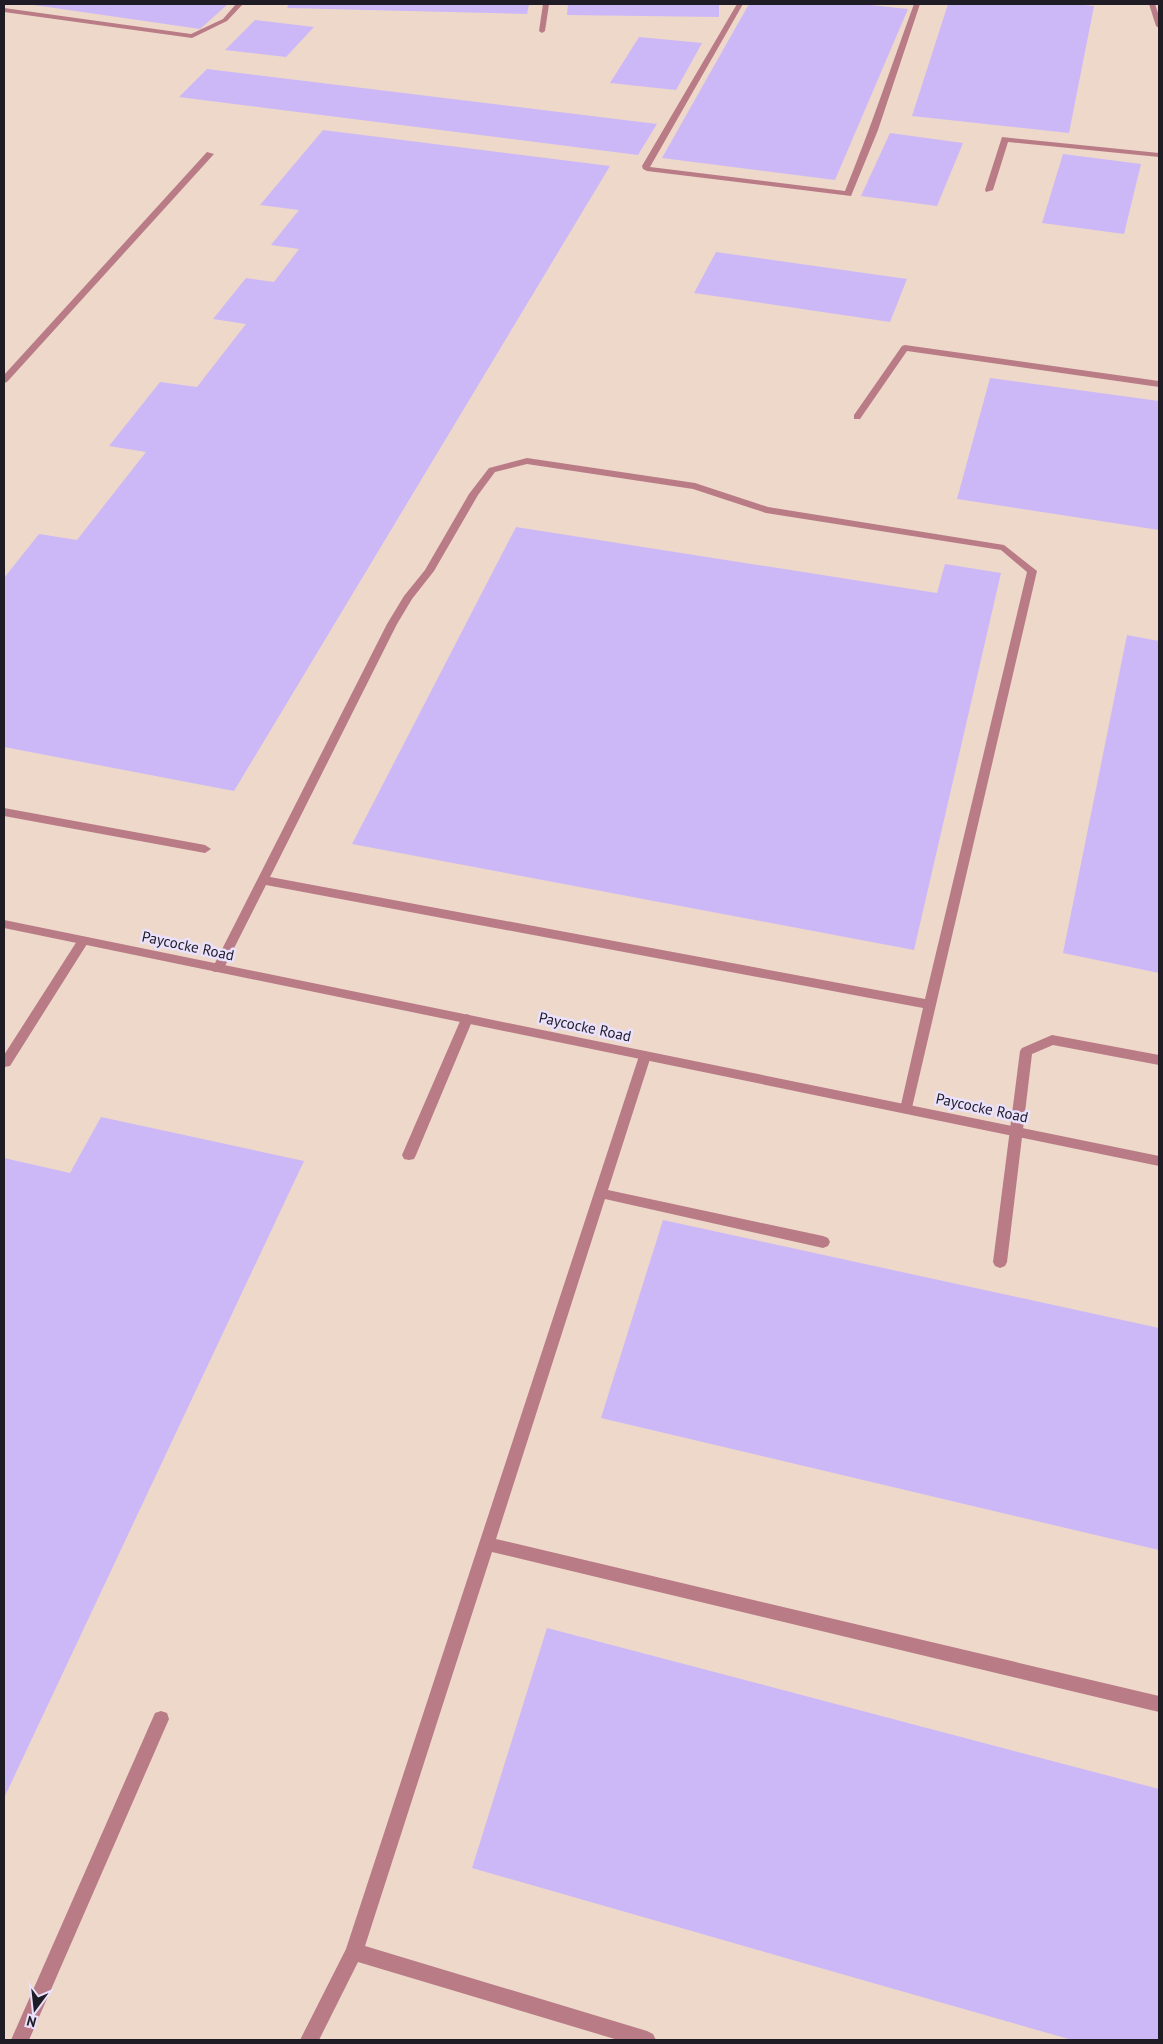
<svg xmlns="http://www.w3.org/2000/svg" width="1163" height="2044" viewBox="0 0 1163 2044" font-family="'PT Sans',sans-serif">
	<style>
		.industrial { fill: #edd8ca }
		.building { fill: #cdb8f7 }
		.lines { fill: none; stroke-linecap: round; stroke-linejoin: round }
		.service { fill: #b97b86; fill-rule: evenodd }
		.minor { fill: #b97b86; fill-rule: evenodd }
		.tertiary { fill: #b97b86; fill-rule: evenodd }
		.labels { text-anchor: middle; stroke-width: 5; stroke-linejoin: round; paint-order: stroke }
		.street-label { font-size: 15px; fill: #1f1c25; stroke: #eae1fd }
	</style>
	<rect width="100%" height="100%" fill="#eae1fd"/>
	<rect class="industrial" x="4" y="4" width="1155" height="2036"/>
	<g class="building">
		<polygon points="27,4 228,4 200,29"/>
		<polygon points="289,4 529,4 527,14 287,8"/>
		<polygon points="568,4 719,4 719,17 567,15"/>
		<polygon points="749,4 861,4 908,9 835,180 662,158"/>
		<polygon points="948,4 1075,4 1094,6 1069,133 912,116"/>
		<polygon points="255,20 314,27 286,57 225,50"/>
		<polygon points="639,37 702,43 676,90 610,83"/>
		<polygon points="207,69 657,124 638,155 179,97"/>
		<polygon points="323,130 610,166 234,791 4,747 4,578 39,534 77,540 146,452 109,446 160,382 197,387 246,324 213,319 246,278 274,282 299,249 271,245 299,210 260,205"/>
		<polygon points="890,133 963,143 937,206 861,196"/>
		<polygon points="1063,154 1141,164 1124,234 1042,223"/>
		<polygon points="716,252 907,279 890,322 694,293"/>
		<polygon points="990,378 1159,401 1159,530 957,499"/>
		<polygon points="516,527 937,593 945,564 1001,573 914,950 352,844"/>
		<polygon points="1127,635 1159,641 1159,973 1063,953"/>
		<polygon points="101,1117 304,1161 4,1798 4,1158 70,1173"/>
		<polygon points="663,1220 1159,1328 1159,1550 601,1418"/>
		<polygon points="547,1628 1159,1789 1159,2040 1072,2040 472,1868"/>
	</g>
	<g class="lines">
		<g class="service">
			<polygon points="236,4 243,4 227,21 192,38 4,12 4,8 191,34 223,19"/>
			<path d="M 737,4 L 743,4 L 650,167 L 845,191 C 870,130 891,67 914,4 L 920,4 L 878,130 L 851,196 L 647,171 L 643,169 L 642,166 Z"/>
			<polygon points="1002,137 1159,153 1159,157 1008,142 993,190 986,192 985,190"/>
			<polygon points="207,152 214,154 7,382 4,383 4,375"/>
			<polygon points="905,345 1159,381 1159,387 907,351 860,419 854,419 854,415 902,346"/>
			<path d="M 527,458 L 695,483 L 768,507 L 1004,545 L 1037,571 L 911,1112 L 901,1112 L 900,1109 L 923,1008 L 266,885 L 222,972 L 214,972 L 212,969 L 387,624 L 404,596 L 425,570 L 469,494 L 489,468 ZM 527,464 L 693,489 L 766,513 L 1001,550 L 1027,572 L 925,999 L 270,877 L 397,624 L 412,599 L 434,571 L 478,495 L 495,472 Z"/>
			<polygon points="4,808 205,845 211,849 205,853 4,816"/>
			<polygon points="83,937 89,941 87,944 10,1066 4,1067 4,1055 79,938"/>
			<polygon points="467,1014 471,1016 473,1019 416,1155 414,1159 409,1160 404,1159 402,1155 461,1019 463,1016"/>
			<polygon points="1052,1035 1159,1055 1159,1065 1053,1045 1032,1054 1007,1262 1005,1266 1000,1268 995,1266 993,1262 1020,1051 1022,1048"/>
			<polygon points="645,1051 649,1053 651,1056 608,1190 823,1236 828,1238 830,1242 828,1246 823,1248 605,1199 496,1539 1159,1696 1159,1712 492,1552 365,1946 647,2031 653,2034 656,2040 618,2040 358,1962 319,2040 300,2040 346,1949 639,1056 641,1053"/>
			<polygon points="161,1711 167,1713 169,1719 29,2040 11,2040 155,1713"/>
		</g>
		<g class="minor">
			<polygon points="543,4 549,4 545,31 542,33 539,31"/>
			<polygon points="1149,4 1155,4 1159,16 1159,28 1156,26"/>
		</g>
		<polygon class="tertiary" points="4,920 1159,1156 1159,1166 4,928"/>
	</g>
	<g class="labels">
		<g class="street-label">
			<text transform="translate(188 946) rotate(12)" y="5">Paycocke Road</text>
			<text transform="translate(585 1027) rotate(12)" y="5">Paycocke Road</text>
			<text transform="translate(982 1108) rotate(12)" y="5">Paycocke Road</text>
		</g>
	</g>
	<rect width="1163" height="2044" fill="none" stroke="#1f1c25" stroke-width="10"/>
	<g transform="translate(35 2009) rotate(195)" stroke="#eae1fd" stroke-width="4" paint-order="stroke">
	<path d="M0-4L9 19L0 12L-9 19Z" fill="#1f1c25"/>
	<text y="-8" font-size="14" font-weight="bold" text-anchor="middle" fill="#1f1c25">N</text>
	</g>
</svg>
